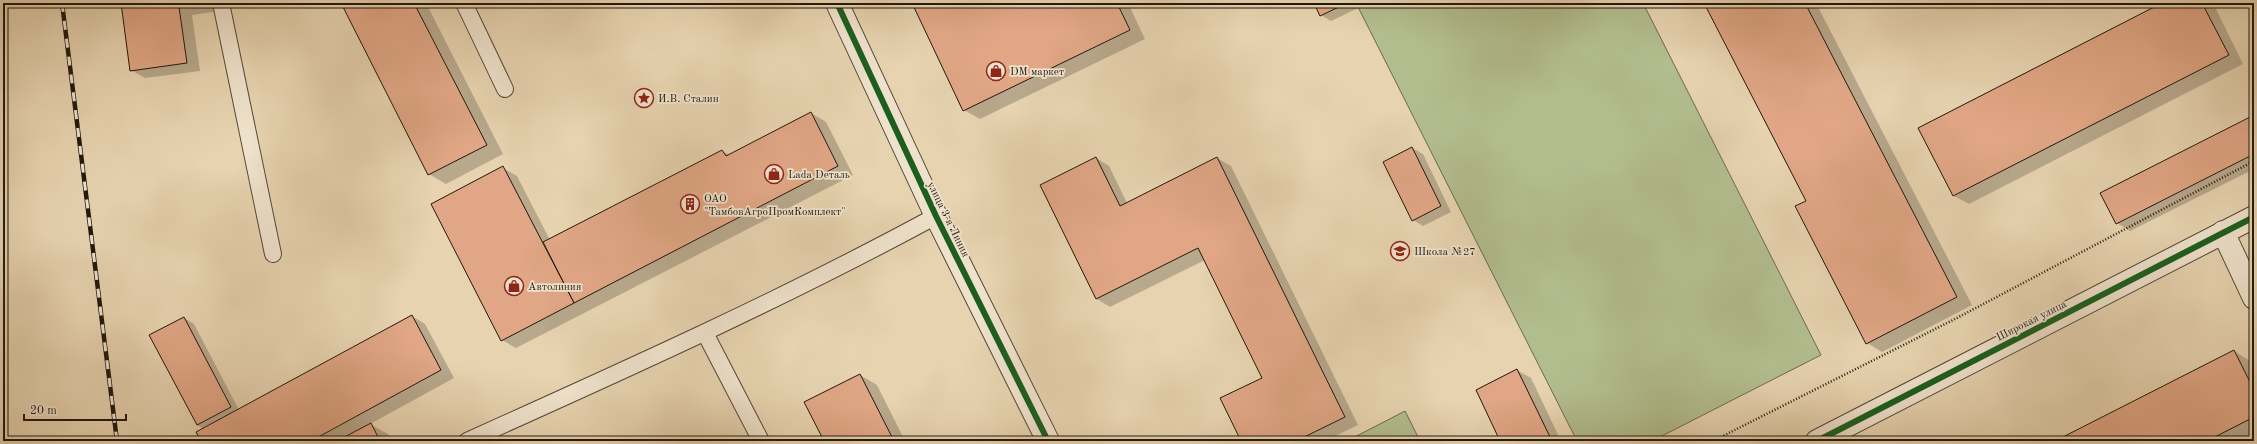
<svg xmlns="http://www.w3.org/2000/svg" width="2257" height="444" viewBox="0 0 2257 444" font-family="'Old Standard TT',serif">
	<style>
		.green { fill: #b2bd8e; stroke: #6a6a4e }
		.shadow { fill: #0003 }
		.building { fill: #e0a685; stroke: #21180e }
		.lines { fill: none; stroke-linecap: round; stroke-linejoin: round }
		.lane-casing { stroke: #524736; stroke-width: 18 }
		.street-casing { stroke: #524736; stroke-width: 24 }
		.path { stroke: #21180e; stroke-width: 2.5; stroke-dasharray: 1 2; stroke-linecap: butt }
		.lane { stroke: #efe2cc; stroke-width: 16 }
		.street { stroke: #efe2cc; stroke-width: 22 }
		.rail-casing { stroke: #21180e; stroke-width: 4.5 }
		.rail { stroke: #efe2cc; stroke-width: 3; stroke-dasharray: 9; stroke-linecap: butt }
		.cycleway-casing { stroke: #efe2cc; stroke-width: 8 }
		.cycleway { stroke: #1b5e20; stroke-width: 6 }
		.labels { text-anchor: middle; stroke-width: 3.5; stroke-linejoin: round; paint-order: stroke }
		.poi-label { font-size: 11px; fill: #21180e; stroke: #efe2cc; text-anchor: start }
		.street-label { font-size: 11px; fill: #21180e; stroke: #efe2cc }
	</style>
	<rect width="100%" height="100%" fill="#e7d3b0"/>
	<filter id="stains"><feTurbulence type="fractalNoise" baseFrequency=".005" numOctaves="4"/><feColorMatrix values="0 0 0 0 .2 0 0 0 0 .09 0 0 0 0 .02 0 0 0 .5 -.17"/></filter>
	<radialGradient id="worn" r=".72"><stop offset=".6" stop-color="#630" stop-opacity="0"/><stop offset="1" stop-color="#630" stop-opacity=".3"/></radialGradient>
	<g class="green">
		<polygon points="1361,3 1643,3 1821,355 1652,441 1577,441 1357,5"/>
		<polygon points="1405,411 1420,441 1347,441"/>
	</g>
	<g class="shadow">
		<polygon points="122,3 218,3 220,11 192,15 200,71 145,78 131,70"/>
		<polygon points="342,3 426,3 503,154 446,184 429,174"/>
		<polygon points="913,3 1128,3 1145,39 980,119 964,110"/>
		<polygon points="1315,3 1369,3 1331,21 1321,15"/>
		<polygon points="1705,3 1816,3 1972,305 1882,352 1867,343 1807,201"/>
		<polygon points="2164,3 2213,3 2243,64 1969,204 1954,196"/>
		<polygon points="811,113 826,122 853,175 516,348 502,340 503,168 517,176 550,240 722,151 730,155"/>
		<polygon points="2254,116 2254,169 2130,231 2117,223"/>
		<polygon points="1412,148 1423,154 1451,212 1423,226 1413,220"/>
		<polygon points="1096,158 1109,166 1127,203 1217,158 1231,166 1358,425 1325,441 1242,441 1263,378 1205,260 1110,307 1097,299"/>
		<polygon points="412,316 425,324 454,378 370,424 388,434 392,441 202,441 204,429 197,425 150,336 184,318 194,324 239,410"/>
		<polygon points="2234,351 2250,361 2254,368 2254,435 2242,441 2057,441"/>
		<polygon points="1517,370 1531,378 1561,441 1502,441"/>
		<polygon points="860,375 877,385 905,441 825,441"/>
	</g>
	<g class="building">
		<polygon points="121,3 206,3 179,7 187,63 130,71"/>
		<polygon points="341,3 414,3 487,145 428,175"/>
		<polygon points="912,3 1117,3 1130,30 963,111"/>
		<polygon points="1314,3 1347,3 1320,16"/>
		<polygon points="1704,3 1805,3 1957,297 1866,344 1795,206 1806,201"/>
		<polygon points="2162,3 2202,3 2229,55 1953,196 1918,128"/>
		<polygon points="811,112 838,166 574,303 543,242 722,150 726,156"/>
		<polygon points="2254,115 2254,154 2116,224 2100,193"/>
		<polygon points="1412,147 1441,206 1412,221 1383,162"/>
		<polygon points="1096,157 1120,206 1217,157 1345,417 1296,441 1241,441 1220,398 1262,378 1198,248 1096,299 1040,185"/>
		<polygon points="503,166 574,303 501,341 431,204"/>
		<polygon points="412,315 441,370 311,441 201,441 196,432"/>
		<polygon points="184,317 231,407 197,425 149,335"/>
		<polygon points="2234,350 2254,390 2254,417 2207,441 2055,441"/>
		<polygon points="1517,369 1552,441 1500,441 1476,390"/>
		<polygon points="860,374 894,441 824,441 804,402"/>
		<polygon points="371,423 380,441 337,441"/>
	</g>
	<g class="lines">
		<defs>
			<g id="lane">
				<polyline points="221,3 273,254"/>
				<polyline points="464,3 505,89"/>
				<polyline points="705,333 761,441"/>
				<path d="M 467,441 C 625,370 783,299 936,216"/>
			</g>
			<g id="street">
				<polyline points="837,3 936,216 1048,441"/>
				<polyline points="2223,232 2254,298"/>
				<polyline points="1817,441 2254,217"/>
			</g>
		</defs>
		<use href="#lane" class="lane-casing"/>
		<use href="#street" class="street-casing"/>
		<polyline class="path" points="1713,441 1955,319 2254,161"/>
		<use href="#lane" class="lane"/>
		<use href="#street" class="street"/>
		<defs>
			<polyline id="rail" points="62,3 117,441"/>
		</defs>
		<use href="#rail" class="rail-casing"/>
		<use href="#rail" class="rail"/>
		<defs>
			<g id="cycleway">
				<polyline points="837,3 936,216 1048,441"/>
				<polyline points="1817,441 2254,217"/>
			</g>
		</defs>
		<use href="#cycleway" class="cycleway-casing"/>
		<use href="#cycleway" class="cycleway"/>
	</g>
	<defs>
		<symbol id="shop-ring" viewBox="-11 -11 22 22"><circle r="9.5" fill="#efe2cc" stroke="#8f2418" stroke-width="1.5"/><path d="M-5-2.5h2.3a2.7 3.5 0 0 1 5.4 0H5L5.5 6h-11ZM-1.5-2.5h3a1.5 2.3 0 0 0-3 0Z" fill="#8f2418"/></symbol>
		<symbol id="sight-ring" viewBox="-11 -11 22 22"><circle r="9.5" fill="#efe2cc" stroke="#8f2418" stroke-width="1.5"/><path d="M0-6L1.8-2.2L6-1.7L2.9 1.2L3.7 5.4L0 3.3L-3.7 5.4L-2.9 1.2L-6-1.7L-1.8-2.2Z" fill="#8f2418"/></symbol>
		<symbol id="building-ring" viewBox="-11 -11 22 22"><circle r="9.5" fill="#efe2cc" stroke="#8f2418" stroke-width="1.5"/><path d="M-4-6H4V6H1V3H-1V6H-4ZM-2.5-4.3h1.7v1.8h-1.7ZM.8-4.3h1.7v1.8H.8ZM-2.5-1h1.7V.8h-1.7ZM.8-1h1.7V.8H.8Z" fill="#8f2418"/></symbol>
		<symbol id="school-ring" viewBox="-11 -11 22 22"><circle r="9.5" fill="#efe2cc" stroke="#8f2418" stroke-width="1.5"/><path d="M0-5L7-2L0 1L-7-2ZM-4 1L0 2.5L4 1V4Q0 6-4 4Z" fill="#8f2418"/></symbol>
	</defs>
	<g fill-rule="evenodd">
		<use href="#shop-ring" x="985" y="60" width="22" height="22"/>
		<use href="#sight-ring" x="633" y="87" width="22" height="22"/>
		<use href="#shop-ring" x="763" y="163" width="22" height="22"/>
		<use href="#building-ring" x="679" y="193" width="22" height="22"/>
		<use href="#school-ring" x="1389" y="240" width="22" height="22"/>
		<use href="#shop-ring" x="503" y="275" width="22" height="22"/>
	</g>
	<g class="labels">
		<g class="poi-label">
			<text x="1010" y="75">DM маркет</text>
			<text x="658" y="102">И.В. Сталин</text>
			<text x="788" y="178">Lada Dеталь</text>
			<text x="704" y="202">ОАО<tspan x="704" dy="13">"ТамбовАгроПромКомплект"</tspan></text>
			<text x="1414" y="255">Школа №27</text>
			<text x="528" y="290">Автолиния</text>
		</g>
		<g class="street-label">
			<text transform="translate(949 219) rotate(64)" y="4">улица 3-я Линия</text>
			<text transform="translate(2031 320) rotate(-27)" y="4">Широкая улица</text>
		</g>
	</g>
	<rect width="2257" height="444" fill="none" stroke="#e7d3b0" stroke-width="16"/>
	<rect x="4" y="4" width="2249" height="436" fill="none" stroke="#21180e" stroke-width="2"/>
	<rect x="8" y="8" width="2241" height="428" fill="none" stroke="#21180e"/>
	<path d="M24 414v6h102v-6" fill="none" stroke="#21180e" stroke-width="2"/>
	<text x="30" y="414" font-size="12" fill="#21180e" stroke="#efe2cc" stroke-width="3" paint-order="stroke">20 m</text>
	<rect width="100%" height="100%" filter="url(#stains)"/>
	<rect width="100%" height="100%" fill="url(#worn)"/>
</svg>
